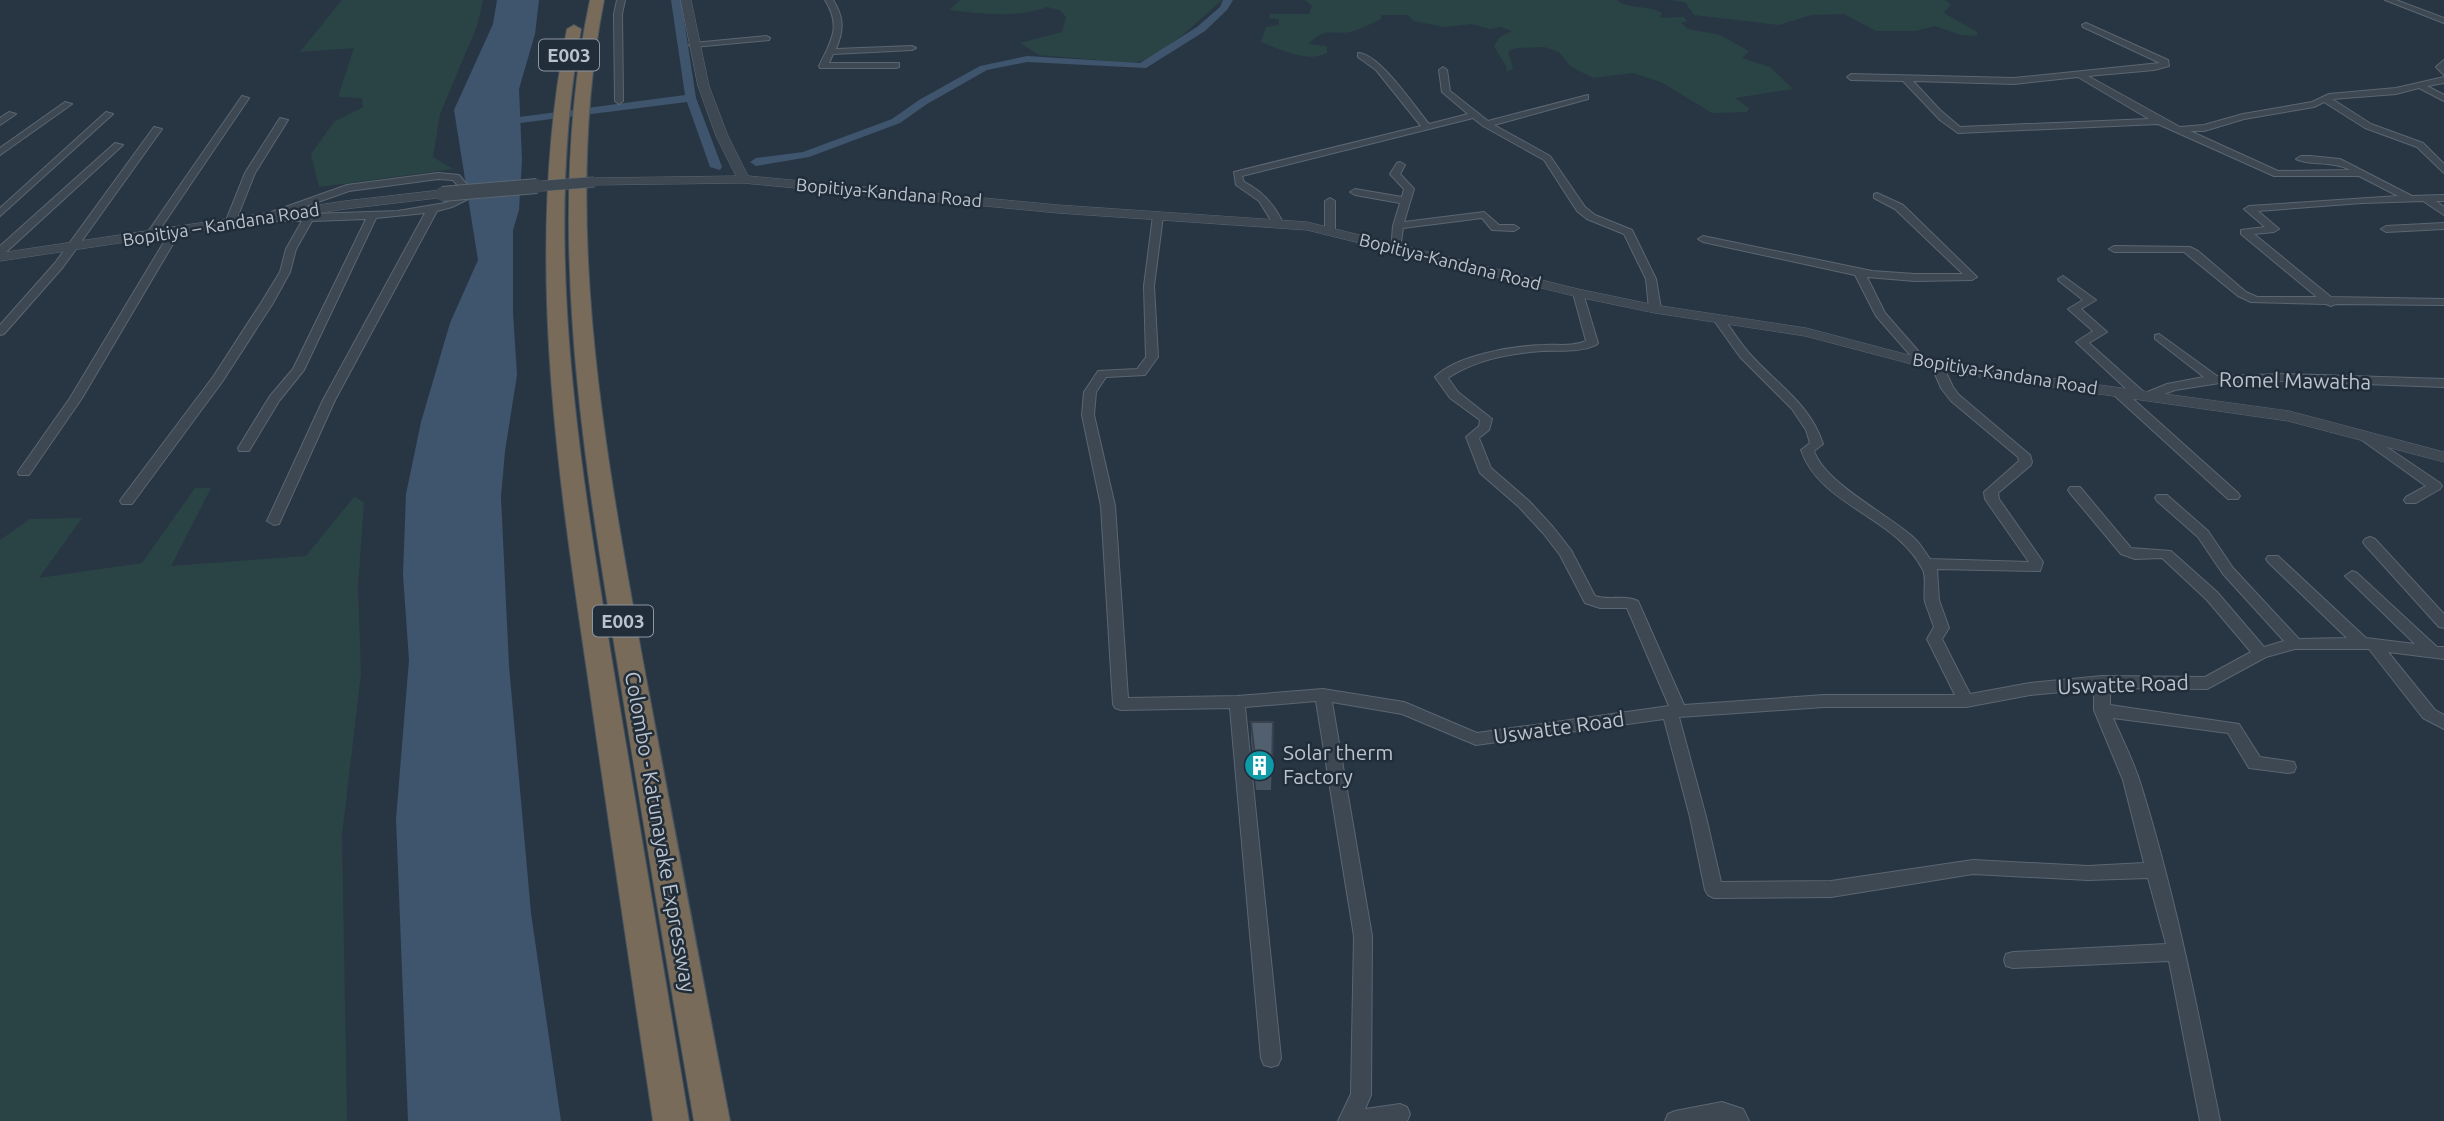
<svg xmlns="http://www.w3.org/2000/svg" width="2444" height="1121" viewBox="0 0 2444 1121" font-family="Ubuntu,sans-serif">
	<style>
		.green { fill: #2a4445 }
		.water { fill: #3e556d }
		.lines { fill: none; stroke-linecap: round; stroke-linejoin: round }
		.canal { fill: #3e556d; fill-rule: evenodd }
		.minor-casing { stroke: #5b6671; stroke-width: 2 }
		.tertiary-casing { stroke: #5b6671; stroke-width: 1 }
		.motorway-casing { stroke: #47535e; stroke-width: 2 }
		.minor { fill: #3d4853; fill-rule: evenodd }
		.tertiary { fill: #3d4853; fill-rule: evenodd }
		.motorway { fill: #796b5a; fill-rule: evenodd }
		.tertiary-bridge-far1-casing { stroke: #5b6671; stroke-width: 11; stroke-linecap: butt }
		.tertiary-bridge-casing { stroke: #5b6671; stroke-width: 16; stroke-linecap: butt }
		.tertiary-bridge-far1 { stroke: #3d4853; stroke-width: 10 }
		.tertiary-bridge { stroke: #3d4853; stroke-width: 14 }
		.wall { fill: #46525f }
		.building { fill: #515f6f; stroke: #39424e; stroke-width: 2 }
		.labels { text-anchor: middle; stroke-width: 5; stroke-linejoin: round; paint-order: stroke }
		.far-street-label { font-size: 18px; fill: #bac3cd; stroke: #212d39 }
		.shield { fill: #212d39; stroke: #8c96a1; stroke-width: 2 }
		.shield-label { font-size: 19px; font-weight: bold; fill: #bac3cd }
		.street-label { font-size: 21px; fill: #bac3cd; stroke: #212d39 }
		.poi-label { font-size: 21px; fill: #bac3cd; stroke: #212d39; text-anchor: start }
	</style>
	<rect width="100%" height="100%" fill="#283644"/>
	<g class="green">
		<polygon points="342,0 483,0 477,26 440,114 433,157 453,169 319,187 311,154 334,122 363,107 362,98 338,97 354,48 300,52"/>
		<path d="M 960,0 L 1222,0 C 1200,19 1161,59 1133,63 L 1039,55 L 1020,43 L 1062,32 L 1066,17 L 1060,10 L 1047,7 C 1018,18 982,14 949,10 Z"/>
		<path d="M 1305,0 L 1617,0 C 1627,9 1647,5 1662,13 L 1659,18 L 1683,17 L 1687,21 L 1681,23 L 1688,29 L 1720,35 L 1749,51 L 1742,58 L 1770,67 L 1793,89 L 1735,98 L 1749,108 L 1747,112 L 1712,113 L 1661,82 L 1633,73 L 1593,78 L 1570,66 L 1559,52 L 1544,47 L 1516,48 L 1508,51 L 1513,69 L 1506,72 L 1507,68 L 1494,46 L 1500,37 L 1512,31 L 1501,27 L 1490,29 L 1472,24 L 1444,27 L 1413,21 L 1408,15 L 1381,15 L 1381,19 C 1372,23 1360,30 1350,32 C 1329,35 1326,27 1308,44 L 1327,46 L 1327,53 C 1306,63 1282,50 1261,42 L 1266,27 L 1279,25 L 1279,19 L 1269,18 L 1270,14 L 1309,14 L 1312,6 Z"/>
		<polygon points="1669,0 1945,0 1951,4 1944,13 1977,32 1977,36 1961,35 1935,26 1915,31 1876,31 1844,14 1811,15 1779,25 1694,15 1685,2"/>
		<polygon points="195,488 211,488 171,566 306,556 354,497 364,502 358,587 361,673 342,835 347,1121 0,1121 0,540 30,519 82,518 39,578 142,563"/>
	</g>
	<polygon class="water" points="497,0 539,0 535,34 519,89 522,160 519,210 513,230 513,313 517,375 505,451 501,497 509,666 531,913 561,1121 408,1121 396,819 409,660 403,575 406,494 421,422 450,323 478,260 454,110 493,24"/>
	<g class="lines">
		<g class="canal">
			<polygon points="671,0 681,0 696,98 722,167 720,170 710,167 687,102 496,126 490,123 496,120 685,95"/>
			<polygon points="1223,0 1233,0 1227,10 1205,31 1146,68 1027,62 987,70 927,104 900,123 809,157 756,166 750,162 756,158 803,152 892,119 919,100 980,66 1027,56 1140,63 1197,27 1220,7"/>
		</g>
		<defs>
			<g id="minor">
				<polygon points="617,0 625,0 622,14 623,101 619,104 615,101 614,14"/>
				<path d="M 825,0 L 833,0 C 844,17 844,30 836,49 L 912,46 L 916,48 L 912,50 L 833,54 L 829,63 L 899,63 L 899,67 L 896,68 L 820,68 L 819,66 C 831,41 842,27 825,0 Z"/>
				<polygon points="2385,0 2396,0 2444,18 2444,23"/>
				<path d="M 2086,23 L 2168,60 L 2169,66 L 2154,70 L 2088,76 L 2180,127 L 2204,125 L 2243,114 L 2312,102 L 2329,94 L 2396,88 L 2444,77 L 2444,83 L 2427,86 L 2444,95 L 2444,101 L 2419,88 L 2396,94 L 2332,99 L 2371,124 L 2423,143 L 2444,164 L 2444,173 L 2417,147 L 2365,128 L 2324,102 L 2314,107 L 2244,119 L 2204,131 L 2190,131 L 2278,171 L 2350,170 C 2331,160 2309,166 2296,159 L 2301,156 L 2310,156 L 2340,159 L 2412,196 L 2444,195 L 2444,201 L 2436,201 L 2444,207 L 2444,215 L 2423,201 L 2362,203 L 2258,211 L 2279,229 L 2274,232 L 2254,234 L 2331,297 L 2444,299 L 2444,305 L 2336,304 L 2331,306 L 2326,304 L 2251,302 L 2238,296 L 2184,252 L 2114,252 L 2109,249 L 2114,246 L 2190,247 L 2198,251 L 2246,292 L 2257,297 L 2317,297 L 2241,234 L 2241,230 L 2265,227 L 2244,209 L 2249,206 L 2398,196 L 2359,176 L 2274,176 L 2158,124 L 1958,133 L 1940,120 L 1903,81 L 1851,80 L 1847,77 L 1851,74 L 2014,78 L 2160,63 L 2083,27 L 2082,25 ZM 2078,77 L 2149,119 L 1960,127 L 1940,110 L 1913,81 L 2014,84 Z"/>
				<polygon points="766,36 770,38 769,40 693,47 689,45 693,43"/>
				<path d="M 1358,53 C 1379,53 1415,107 1429,124 L 1468,114 L 1442,92 L 1439,70 L 1443,67 L 1447,70 L 1450,91 L 1488,121 L 1588,95 L 1588,99 L 1494,125 L 1550,156 L 1585,207 L 1595,215 L 1632,230 L 1656,279 L 1661,309 L 1659,311 L 1651,311 L 1649,309 L 1646,279 L 1624,234 L 1587,219 L 1577,211 L 1544,160 L 1483,126 L 1473,118 L 1242,176 L 1244,182 C 1262,191 1274,204 1283,223 L 1274,225 L 1259,201 L 1236,185 L 1234,172 L 1421,126 L 1376,70 L 1358,57 Z"/>
				<polygon points="2444,60 2444,75 2436,67"/>
				<polygon points="242,96 249,98 154,238 146,238 145,236"/>
				<polygon points="65,102 72,104 0,155 0,148"/>
				<polygon points="9,112 16,114 0,125 0,118"/>
				<polygon points="106,112 113,114 0,216 0,208"/>
				<polygon points="280,118 288,120 255,173 235,223 226,225 225,223 245,173"/>
				<polygon points="154,127 162,129 63,267 4,334 0,335 0,325 55,263"/>
				<polygon points="115,143 123,145 4,254 0,255 0,246"/>
				<polygon points="1400,162 1405,165 1400,174 1414,189 1404,222 1484,212 1499,225 1514,225 1519,228 1514,231 1492,230 1482,218 1403,228 1400,249 1395,252 1391,251 1393,226 1400,203 1355,195 1350,192 1355,189 1402,197 1404,189 1390,174 1397,163"/>
				<path d="M 438,173 L 459,175 L 469,187 L 468,199 L 452,207 L 437,211 L 335,400 L 279,524 L 274,525 L 267,521 L 323,400 L 425,213 L 376,218 L 304,370 L 279,401 L 249,451 L 239,451 L 238,448 L 270,396 L 293,369 L 366,219 L 312,221 L 296,249 L 290,272 L 273,303 L 222,382 L 132,504 L 122,504 L 120,501 L 122,498 L 213,377 L 261,303 L 280,272 L 286,249 L 302,221 L 264,221 L 259,218 L 260,216 L 347,185 ZM 438,179 L 453,180 L 459,187 L 458,197 L 445,203 L 398,211 L 281,215 L 349,191 Z"/>
				<polygon points="1877,193 1903,205 1977,277 1972,280 1915,281 1867,277 1885,313 1927,361 1927,365 1919,365 1876,316 1855,275 1703,242 1698,239 1703,236 1872,271 1915,274 1963,274 1895,209 1874,198 1874,194"/>
				<polygon points="1330,198 1335,201 1335,231 1330,234 1325,231 1325,201"/>
				<path d="M 1158,213 L 1163,216 L 1154,286 L 1158,357 L 1145,375 L 1106,377 L 1096,392 L 1094,415 L 1115,506 L 1128,698 L 1237,696 L 1323,689 L 1404,702 L 1477,733 L 1669,706 L 1627,608 L 1600,608 L 1585,603 L 1560,555 L 1543,533 L 1519,507 L 1480,473 L 1466,437 L 1479,426 L 1480,420 L 1450,398 L 1435,377 C 1456,355 1513,346 1543,345 C 1557,344 1572,347 1586,341 L 1573,293 L 1578,290 L 1583,293 L 1598,343 L 1596,345 C 1578,353 1561,350 1542,351 C 1511,353 1474,360 1448,378 L 1458,392 L 1492,419 L 1489,430 L 1479,438 L 1491,468 L 1529,501 L 1553,527 L 1571,550 L 1595,596 C 1610,601 1624,594 1638,601 L 1684,705 L 1824,695 L 1955,695 L 1927,639 L 1934,627 C 1931,619 1928,610 1925,602 C 1923,592 1927,579 1923,570 C 1897,517 1820,506 1801,450 L 1810,443 L 1806,430 L 1792,409 L 1740,357 L 1713,319 L 1719,316 L 1723,317 C 1731,329 1739,341 1748,352 C 1775,383 1810,403 1823,444 L 1814,451 C 1826,484 1886,513 1913,537 C 1920,543 1925,552 1930,559 L 2029,562 L 1985,499 L 1984,492 L 2019,461 L 2018,457 L 1951,401 L 1941,388 L 1932,367 L 1934,364 L 1942,364 L 1953,387 L 1959,395 L 2030,455 L 2032,462 L 2031,465 L 1998,493 L 1999,499 L 2043,562 L 2040,571 L 1937,569 L 1939,600 L 1949,628 L 1942,639 L 1970,694 L 2030,683 L 2102,676 L 2205,677 L 2251,652 L 2207,600 L 2162,558 L 2135,559 L 2121,554 L 2070,493 L 2068,490 L 2070,487 L 2080,487 L 2131,548 L 2171,551 L 2217,592 L 2264,647 L 2284,641 L 2223,574 L 2198,537 L 2157,501 L 2155,498 L 2157,495 L 2167,495 L 2208,531 L 2233,568 L 2299,639 L 2347,638 L 2268,562 L 2266,559 L 2268,556 L 2278,556 L 2366,638 L 2415,644 L 2345,576 L 2352,571 L 2357,573 L 2437,647 L 2444,647 L 2444,659 L 2388,652 L 2435,710 L 2444,715 L 2444,729 L 2423,718 L 2369,649 L 2295,649 L 2266,657 L 2207,689 L 2110,688 L 2110,705 L 2239,724 L 2260,757 L 2294,762 L 2296,767 L 2294,772 L 2288,773 L 2249,768 L 2228,733 L 2113,718 C 2122,739 2133,760 2140,782 C 2175,893 2197,1007 2220,1121 L 2200,1121 L 2169,961 L 2013,968 L 2006,966 L 2004,960 L 2006,954 L 2013,952 L 2166,944 L 2148,878 L 2088,880 L 1973,874 L 1831,897 L 1714,898 L 1708,895 L 1705,890 L 1690,817 L 1664,719 L 1476,745 L 1402,714 L 1332,702 L 1372,936 L 1371,1095 L 1365,1109 L 1400,1104 L 1407,1107 L 1410,1114 L 1407,1121 L 1338,1121 L 1351,1094 L 1354,936 L 1316,701 L 1245,707 L 1281,1058 L 1278,1065 L 1271,1067 L 1264,1065 L 1261,1058 L 1230,708 L 1121,710 L 1115,708 L 1113,704 L 1101,506 L 1082,415 L 1084,392 L 1098,371 L 1137,369 L 1146,357 L 1144,286 L 1153,216 ZM 2094,689 L 2094,710 L 2123,780 L 2144,863 L 2088,866 L 1973,860 L 1831,881 L 1721,882 L 1706,817 L 1679,717 L 1824,707 L 1966,707 L 2030,695 Z"/>
				<polygon points="2444,223 2444,229 2386,232 2381,229 2386,226"/>
				<polygon points="175,229 180,232 82,398 29,475 19,475 18,472 70,398 170,232"/>
				<polygon points="2063,276 2096,300 2081,309 2107,332 2089,343 2145,393 2167,384 2204,377 2155,339 2155,335 2159,334 2217,376 2285,374 2444,379 2444,387 2285,381 2226,382 2175,390 2148,400 2136,398 2076,342 2093,331 2068,309 2083,300 2059,281 2058,279"/>
				<polygon points="2119,389 2123,390 2238,493 2240,496 2238,499 2228,499 2115,396 2113,393 2115,390"/>
				<polygon points="2363,431 2440,483 2442,486 2440,489 2416,503 2406,503 2404,500 2406,497 2426,486 2359,438 2357,435"/>
				<polygon points="2370,537 2375,539 2444,614 2444,628 2439,627 2365,545 2363,542 2365,539"/>
				<polygon points="1722,1102 1743,1109 1749,1121 1665,1121 1668,1114 1675,1111"/>
			</g>
			<g id="tertiary">
				<polygon points="681,0 691,0 709,86 728,136 748,176 1058,205 1307,222 1578,289 1655,305 1806,328 1939,363 2289,411 2444,452 2444,462 2288,421 1938,371 1805,336 1655,313 1578,297 1307,230 1058,213 743,183 590,185 588,182 594,178 736,176 716,136 698,86"/>
				<polygon points="442,190 446,191 446,197 345,209 0,261 0,253 345,201"/>
			</g>
			<g id="motorway">
				<path d="M 590,0 L 604,0 C 561,217 605,452 644,667 C 672,819 701,970 730,1121 L 694,1121 C 668,970 642,818 618,667 C 582,451 544,216 590,0 Z"/>
				<path d="M 574,25 L 581,29 C 542,243 579,460 614,673 C 639,822 664,972 689,1121 L 653,1121 C 631,973 609,826 588,678 C 556,463 524,244 567,29 Z"/>
			</g>
		</defs>
		<use href="#minor" class="minor-casing"/>
		<use href="#tertiary" class="tertiary-casing"/>
		<use href="#motorway" class="motorway-casing"/>
		<use href="#minor" class="minor"/>
		<use href="#tertiary" class="tertiary"/>
		<use href="#motorway" class="motorway"/>
		<defs>
			<polyline id="tertiary-bridge-far1" points="515,188 594,182"/>
			<polyline id="tertiary-bridge" points="442,194 537,186"/>
		</defs>
		<use href="#tertiary-bridge-far1" class="tertiary-bridge-far1-casing"/>
		<use href="#tertiary-bridge" class="tertiary-bridge-casing"/>
		<use href="#tertiary-bridge-far1" class="tertiary-bridge-far1"/>
		<use href="#tertiary-bridge" class="tertiary-bridge"/>
	</g>
	<polygon class="wall" points="1251,722 1273,722 1271,790 1256,790 1251,740"/>
	<polygon class="building" points="1251,722 1273,722 1272,773 1257,773"/>
	<defs>
		<symbol id="building-disc" viewBox="-11 -11 22 22"><circle r="9.5" fill="#0f9aa8" stroke="#212d39"/><path d="M-4-6H4V6H1V3H-1V6H-4ZM-2.5-4.3h1.7v1.8h-1.7ZM.8-4.3h1.7v1.8H.8ZM-2.5-1h1.7V.8h-1.7ZM.8-1h1.7V.8H.8Z" fill="#fff"/></symbol>
	</defs>
	<g fill-rule="evenodd">
		<use href="#building-disc" x="1242" y="748" width="35" height="35"/>
	</g>
	<g class="labels">
		<g class="far-street-label">
			<text transform="translate(889 193) rotate(5)" y="6">Bopitiya-Kandana Road</text>
			<text transform="translate(221 225) rotate(-9)" y="6">Bopitiya – Kandana Road</text>
			<text transform="translate(1450 262) rotate(14)" y="6">Bopitiya-Kandana Road</text>
			<text transform="translate(2005 374) rotate(9)" y="6">Bopitiya-Kandana Road</text>
		</g>
		<g class="shield">
			<rect x="539" y="39.5" width="60" height="31" rx="5"/>
			<rect x="593" y="605.5" width="60" height="31" rx="5"/>
		</g>
		<g class="shield-label">
			<text x="569" y="62">E003</text>
			<text x="623" y="628">E003</text>
		</g>
		<g class="street-label">
			<text transform="translate(2295 381) rotate(1)" y="7">Romel Mawatha</text>
			<text transform="translate(2123 685) rotate(-2)" y="7">Uswatte Road</text>
			<text transform="translate(1559 728) rotate(-8)" y="7">Uswatte Road</text>
			<text transform="translate(660 832) rotate(80)" y="7">Colombo - Katunayake Expressway</text>
		</g>
		<g class="poi-label">
			<text x="1283" y="760">Solar therm<tspan x="1283" dy="24">Factory</tspan></text>
		</g>
	</g>
</svg>
